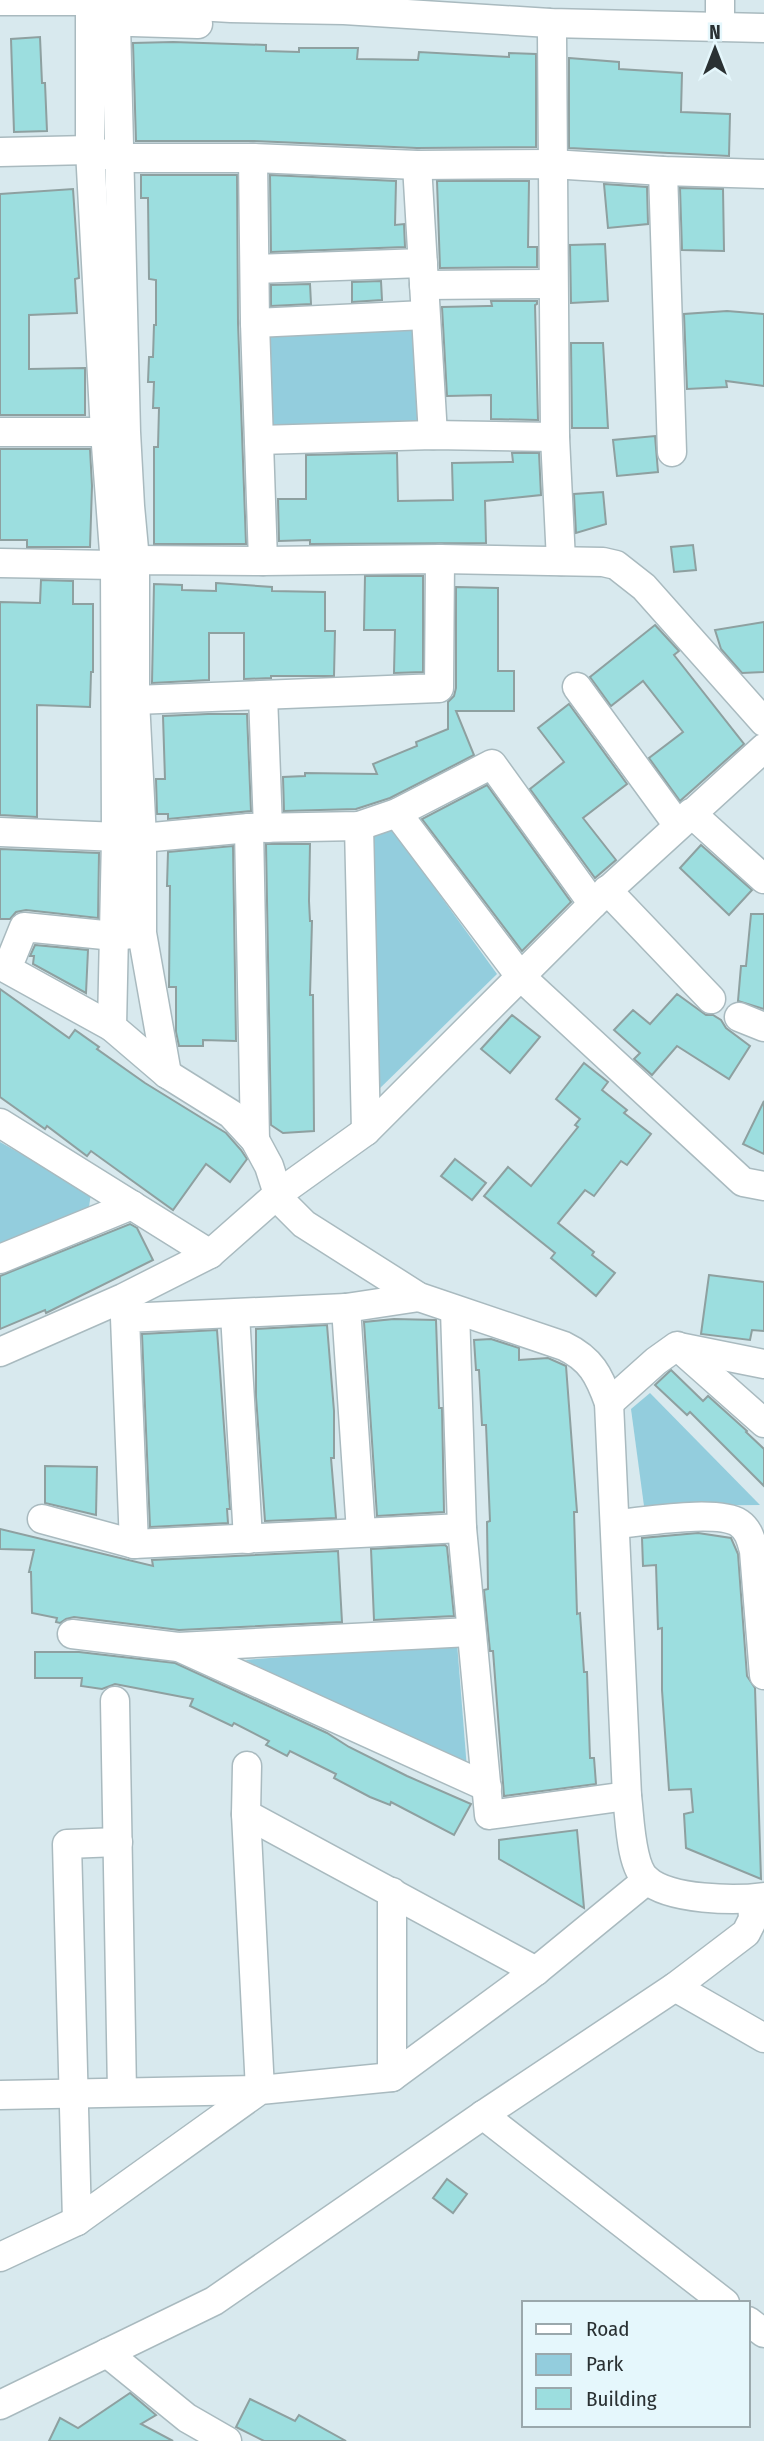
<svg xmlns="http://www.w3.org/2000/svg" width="764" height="2441" viewBox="0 0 764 2441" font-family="'Fira Sans Condensed',sans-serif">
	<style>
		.green { fill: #93cddd }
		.building { fill: #9cdedf; stroke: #8ea0a0; stroke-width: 2 }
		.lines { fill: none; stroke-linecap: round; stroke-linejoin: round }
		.minor-casing { stroke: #a9babf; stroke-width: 31 }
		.minor { stroke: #fff; stroke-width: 28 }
	</style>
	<rect width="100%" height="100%" fill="#d8e9ee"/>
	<g class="green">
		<polygon points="418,328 424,428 272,431 268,333"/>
		<polygon points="390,826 497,974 375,1093 368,832"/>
		<polygon points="0,1142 91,1193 88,1214 0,1249"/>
		<polygon points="650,1393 760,1505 644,1506 631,1409"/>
		<polygon points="457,1643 467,1769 245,1660"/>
	</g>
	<g class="building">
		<polygon points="40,37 42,83 45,83 47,131 14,132 11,39"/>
		<polygon points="173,42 266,45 266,51 299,52 299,48 358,48 357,59 418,60 419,52 509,57 509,53 536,54 536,147 417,148 254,141 136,141 133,43"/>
		<polygon points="569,58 619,62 619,69 682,73 681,112 730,114 729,156 569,148"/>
		<polygon points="141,175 237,175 238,323 246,544 154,544 154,447 158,447 159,408 153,408 154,382 148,382 149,357 153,357 154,325 156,325 156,280 149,279 148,198 141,198"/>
		<polygon points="270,175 396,181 395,225 404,224 405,247 271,252"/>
		<polygon points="437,181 529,181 528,247 537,247 537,267 440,268"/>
		<polygon points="604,184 647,187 648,224 608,228"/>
		<polygon points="680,188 723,189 724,251 682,250"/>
		<polygon points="73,189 79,278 75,279 77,313 29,315 29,369 85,368 85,415 0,415 0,194"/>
		<polygon points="605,244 608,301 571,303 570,245"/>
		<polygon points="381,281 382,300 352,302 352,282"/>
		<polygon points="310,284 311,304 271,306 271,285"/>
		<polygon points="491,301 537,301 537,304 535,305 538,420 491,419 491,395 447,396 442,307 488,306 492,306"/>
		<polygon points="727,311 764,314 764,386 726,381 727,387 687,389 684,314"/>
		<polygon points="571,343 603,343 608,428 572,428"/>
		<polygon points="655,436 658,472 617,476 613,440"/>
		<polygon points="0,449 90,449 92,486 90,547 27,547 27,540 0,540"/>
		<polygon points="397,453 398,501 453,500 452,463 513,462 512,453 539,453 541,495 485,501 486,543 310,544 310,540 279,541 278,499 306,499 306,455"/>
		<polygon points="603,492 606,524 576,533 574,494"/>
		<polygon points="693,545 696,570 674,572 671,547"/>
		<polygon points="365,576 423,576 423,672 394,673 395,630 364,630"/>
		<polygon points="41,580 73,581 73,604 93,604 93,672 91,672 90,707 37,705 37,817 0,815 0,602 40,603"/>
		<polygon points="216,583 272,587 272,591 325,592 325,631 335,631 334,676 271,676 271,678 244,679 244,633 209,633 209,680 152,683 154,584 182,585 182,590 216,591"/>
		<polygon points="456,587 498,588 498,671 514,671 514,711 456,711 474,755 390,798 356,809 284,811 283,777 305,776 305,773 377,774 373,764 417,746 416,742 448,729 448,702 454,696 456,688"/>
		<polygon points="764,622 764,672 742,673 721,649 715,630"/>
		<polygon points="655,625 679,651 674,655 744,744 680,801 649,758 683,732 643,681 611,706 590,677"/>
		<polygon points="569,704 627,784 583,818 616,860 595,878 530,789 564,762 538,728"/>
		<polygon points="208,714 247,714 251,811 168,819 168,814 157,814 156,779 165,779 163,716"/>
		<polygon points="487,785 571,902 522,951 422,819"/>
		<polygon points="266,844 310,844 309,901 310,921 312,921 310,995 313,995 314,1131 283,1133 271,1125"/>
		<polygon points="701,845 752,890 729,915 680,868"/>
		<polygon points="233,846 236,1041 203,1040 203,1046 179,1046 176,1032 176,987 169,987 170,886 167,886 168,852"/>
		<polygon points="0,849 99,853 98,918 26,910 16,912 10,919 0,919"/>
		<polygon points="751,914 764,914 764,1009 738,1001 741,966 746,966"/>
		<polygon points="35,945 88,950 86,993 33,964 34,956 30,956"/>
		<polygon points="0,989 69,1038 75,1030 99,1047 97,1049 145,1083 226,1133 241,1150 247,1159 230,1182 206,1164 173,1210 91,1151 87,1156 47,1126 45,1129 0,1097"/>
		<polygon points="677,994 706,1015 713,1015 721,1020 726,1028 750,1046 729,1079 677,1046 652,1075 634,1059 640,1053 614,1030 633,1010 650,1024"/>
		<polygon points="512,1015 540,1037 510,1073 481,1049"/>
		<polygon points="584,1063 608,1082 602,1090 627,1110 624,1113 651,1134 627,1165 621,1161 594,1196 585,1190 558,1223 594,1252 592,1255 615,1273 596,1296 551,1258 555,1253 484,1196 508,1167 531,1186 578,1127 575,1125 580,1119 556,1099"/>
		<polygon points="764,1101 764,1154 743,1144"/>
		<polygon points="455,1159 486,1183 472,1200 441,1176"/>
		<polygon points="130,1224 137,1228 153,1260 46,1313 45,1310 0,1329 0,1276"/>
		<polygon points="709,1275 764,1282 764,1331 752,1330 750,1340 701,1334"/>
		<polygon points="394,1319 436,1320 439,1408 442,1408 444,1512 377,1516 364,1322"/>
		<polygon points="327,1325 334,1411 334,1458 331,1458 336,1518 265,1521 256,1397 256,1329"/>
		<polygon points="217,1330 230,1509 227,1509 228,1523 150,1527 142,1334"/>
		<polygon points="491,1339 519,1348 519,1360 548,1358 566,1366 577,1512 574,1512 577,1614 580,1613 584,1672 587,1672 590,1758 594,1758 596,1784 504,1796 493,1651 490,1651 484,1590 488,1589 487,1522 490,1521 486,1425 482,1425 479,1370 476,1370 474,1340"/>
		<polygon points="671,1370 703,1401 708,1396 747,1431 746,1432 764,1449 764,1486 690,1412 687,1415 655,1385"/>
		<polygon points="45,1466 97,1467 96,1515 45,1503"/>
		<polygon points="0,1529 153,1566 152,1560 338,1551 342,1622 179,1630 74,1617 66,1619 60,1623 56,1622 57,1618 32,1613 31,1572 29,1572 34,1550 0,1549"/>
		<polygon points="698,1533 731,1538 738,1554 747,1676 755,1688 761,1879 686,1848 684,1814 693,1812 691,1789 669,1790 662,1690 662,1628 658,1629 656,1565 643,1566 642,1538"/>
		<polygon points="445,1545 447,1547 454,1616 374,1620 371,1549"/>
		<polygon points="35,1652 79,1652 175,1663 327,1733 349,1747 407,1776 471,1804 454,1835 391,1802 390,1805 370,1797 334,1778 336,1774 290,1751 287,1756 266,1745 269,1741 234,1723 232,1726 190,1706 193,1699 115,1684 102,1689 81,1686 82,1678 35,1678"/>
		<polygon points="577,1830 584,1908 499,1859 499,1840"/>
		<polygon points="447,2179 467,2194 453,2213 433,2198"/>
		<polygon points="130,2393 156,2415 141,2424 173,2441 49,2441 60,2418 78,2428"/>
		<polygon points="250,2399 295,2421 299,2415 346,2441 264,2441 236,2427"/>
	</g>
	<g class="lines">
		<defs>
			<g id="minor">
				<polyline points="0,1 111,1 231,8 344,10 550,23 764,28"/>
				<polyline points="111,1 116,23 126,432 130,506 135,560 135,700 142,838 142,933 167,1074"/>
				<path d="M 90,2 L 90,150 L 105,432 L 115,565 L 116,838 L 112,1027 L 167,1074 L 231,1114 L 255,1140 L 269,1166 L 278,1194 L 284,1204 L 304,1224 L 419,1297 L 564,1346 C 591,1359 599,1375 609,1403 L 627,1796 C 630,1817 630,1866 647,1880 C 670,1900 735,1901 764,1897"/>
				<polyline points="99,21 198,24"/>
				<polyline points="550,23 552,35 555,437 561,561"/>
				<polyline points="720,26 720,0"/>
				<polyline points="0,152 90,150 118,158 253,158 417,165 552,164 663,171 764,174"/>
				<polyline points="253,158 255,323 263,561"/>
				<polyline points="417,165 433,435"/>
				<polyline points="663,171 672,452"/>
				<polyline points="255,269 423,263"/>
				<polyline points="424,285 552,284"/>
				<polyline points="255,323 425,315"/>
				<polyline points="0,432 123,432"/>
				<polyline points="259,440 433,435 555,437"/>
				<polyline points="0,563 115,565 135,560 263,561 440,559 603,562 616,565 644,587 764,722"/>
				<polyline points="577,687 677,824"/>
				<polyline points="263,695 268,828"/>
				<polyline points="135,700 439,688 440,559"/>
				<polyline points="397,813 520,976 743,1182 764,1186"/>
				<polyline points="691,813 764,879"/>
				<polyline points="359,826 366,1131"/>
				<polyline points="249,828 255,1140"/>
				<polyline points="0,832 142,838 249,828 359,826 397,813 492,764 593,904"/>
				<polyline points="607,890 711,999"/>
				<polyline points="739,1017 764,1027"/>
				<polyline points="112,1027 7,969 24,927 114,936 132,934"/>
				<polyline points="0,1123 210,1254"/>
				<polyline points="0,1259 132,1205"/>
				<polyline points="346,1308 361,1532"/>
				<polyline points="455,1310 462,1528 489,1815 627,1796"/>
				<polyline points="235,1314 248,1539"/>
				<polyline points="679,1347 764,1364"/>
				<polyline points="0,1352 123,1298 210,1254 278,1194 366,1131 593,904 764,748"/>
				<polyline points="609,1403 656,1361 677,1346 764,1423"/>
				<polyline points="42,1519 134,1544 462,1528"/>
				<path d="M 615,1524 C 643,1522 717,1509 739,1523 C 749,1530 751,1540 754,1551 L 764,1675"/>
				<polyline points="134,1544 125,1318 346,1308 419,1297"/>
				<polyline points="72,1634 178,1647 470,1632"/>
				<polyline points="183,1649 487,1787"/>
				<polyline points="115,1701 122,2092"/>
				<polyline points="246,1814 536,1971"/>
				<polyline points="675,1987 764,2038"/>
				<polyline points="392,2077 392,1892"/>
				<polyline points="0,2095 260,2090 246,1814 247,1766"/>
				<polyline points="483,2115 725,2303"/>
				<polyline points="77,2221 67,1844 118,1842"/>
				<polyline points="0,2257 77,2221 260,2090 392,2077 536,1971 647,1880"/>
				<polyline points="748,2321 764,2333"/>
				<polyline points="107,2353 187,2418 227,2441"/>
				<polyline points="0,2405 214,2301 483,2115 675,1987 746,1933 753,1919 752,1899"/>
			</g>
		</defs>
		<use href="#minor" class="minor-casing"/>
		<use href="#minor" class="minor"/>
	</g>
	<rect x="522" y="2301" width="228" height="126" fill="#e5f7fc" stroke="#9aa8ac" stroke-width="2"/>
	<rect x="536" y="2324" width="35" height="10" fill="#ffffff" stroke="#9aa8ac" stroke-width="2"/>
	<text x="586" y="2336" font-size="21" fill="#2a3133">Road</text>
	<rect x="536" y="2354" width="35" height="21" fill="#93cddd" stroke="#9aa8ac" stroke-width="2"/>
	<text x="586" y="2371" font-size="21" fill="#2a3133">Park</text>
	<rect x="536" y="2388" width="35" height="21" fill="#9cdedf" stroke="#9aa8ac" stroke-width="2"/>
	<text x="586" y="2406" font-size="21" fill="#2a3133">Building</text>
	<g transform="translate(715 49)" stroke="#e5f7fc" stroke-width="5" paint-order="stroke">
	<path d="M0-5L12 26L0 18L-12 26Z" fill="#2a3133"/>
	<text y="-10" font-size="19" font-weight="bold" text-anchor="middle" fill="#2a3133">N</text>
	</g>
</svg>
